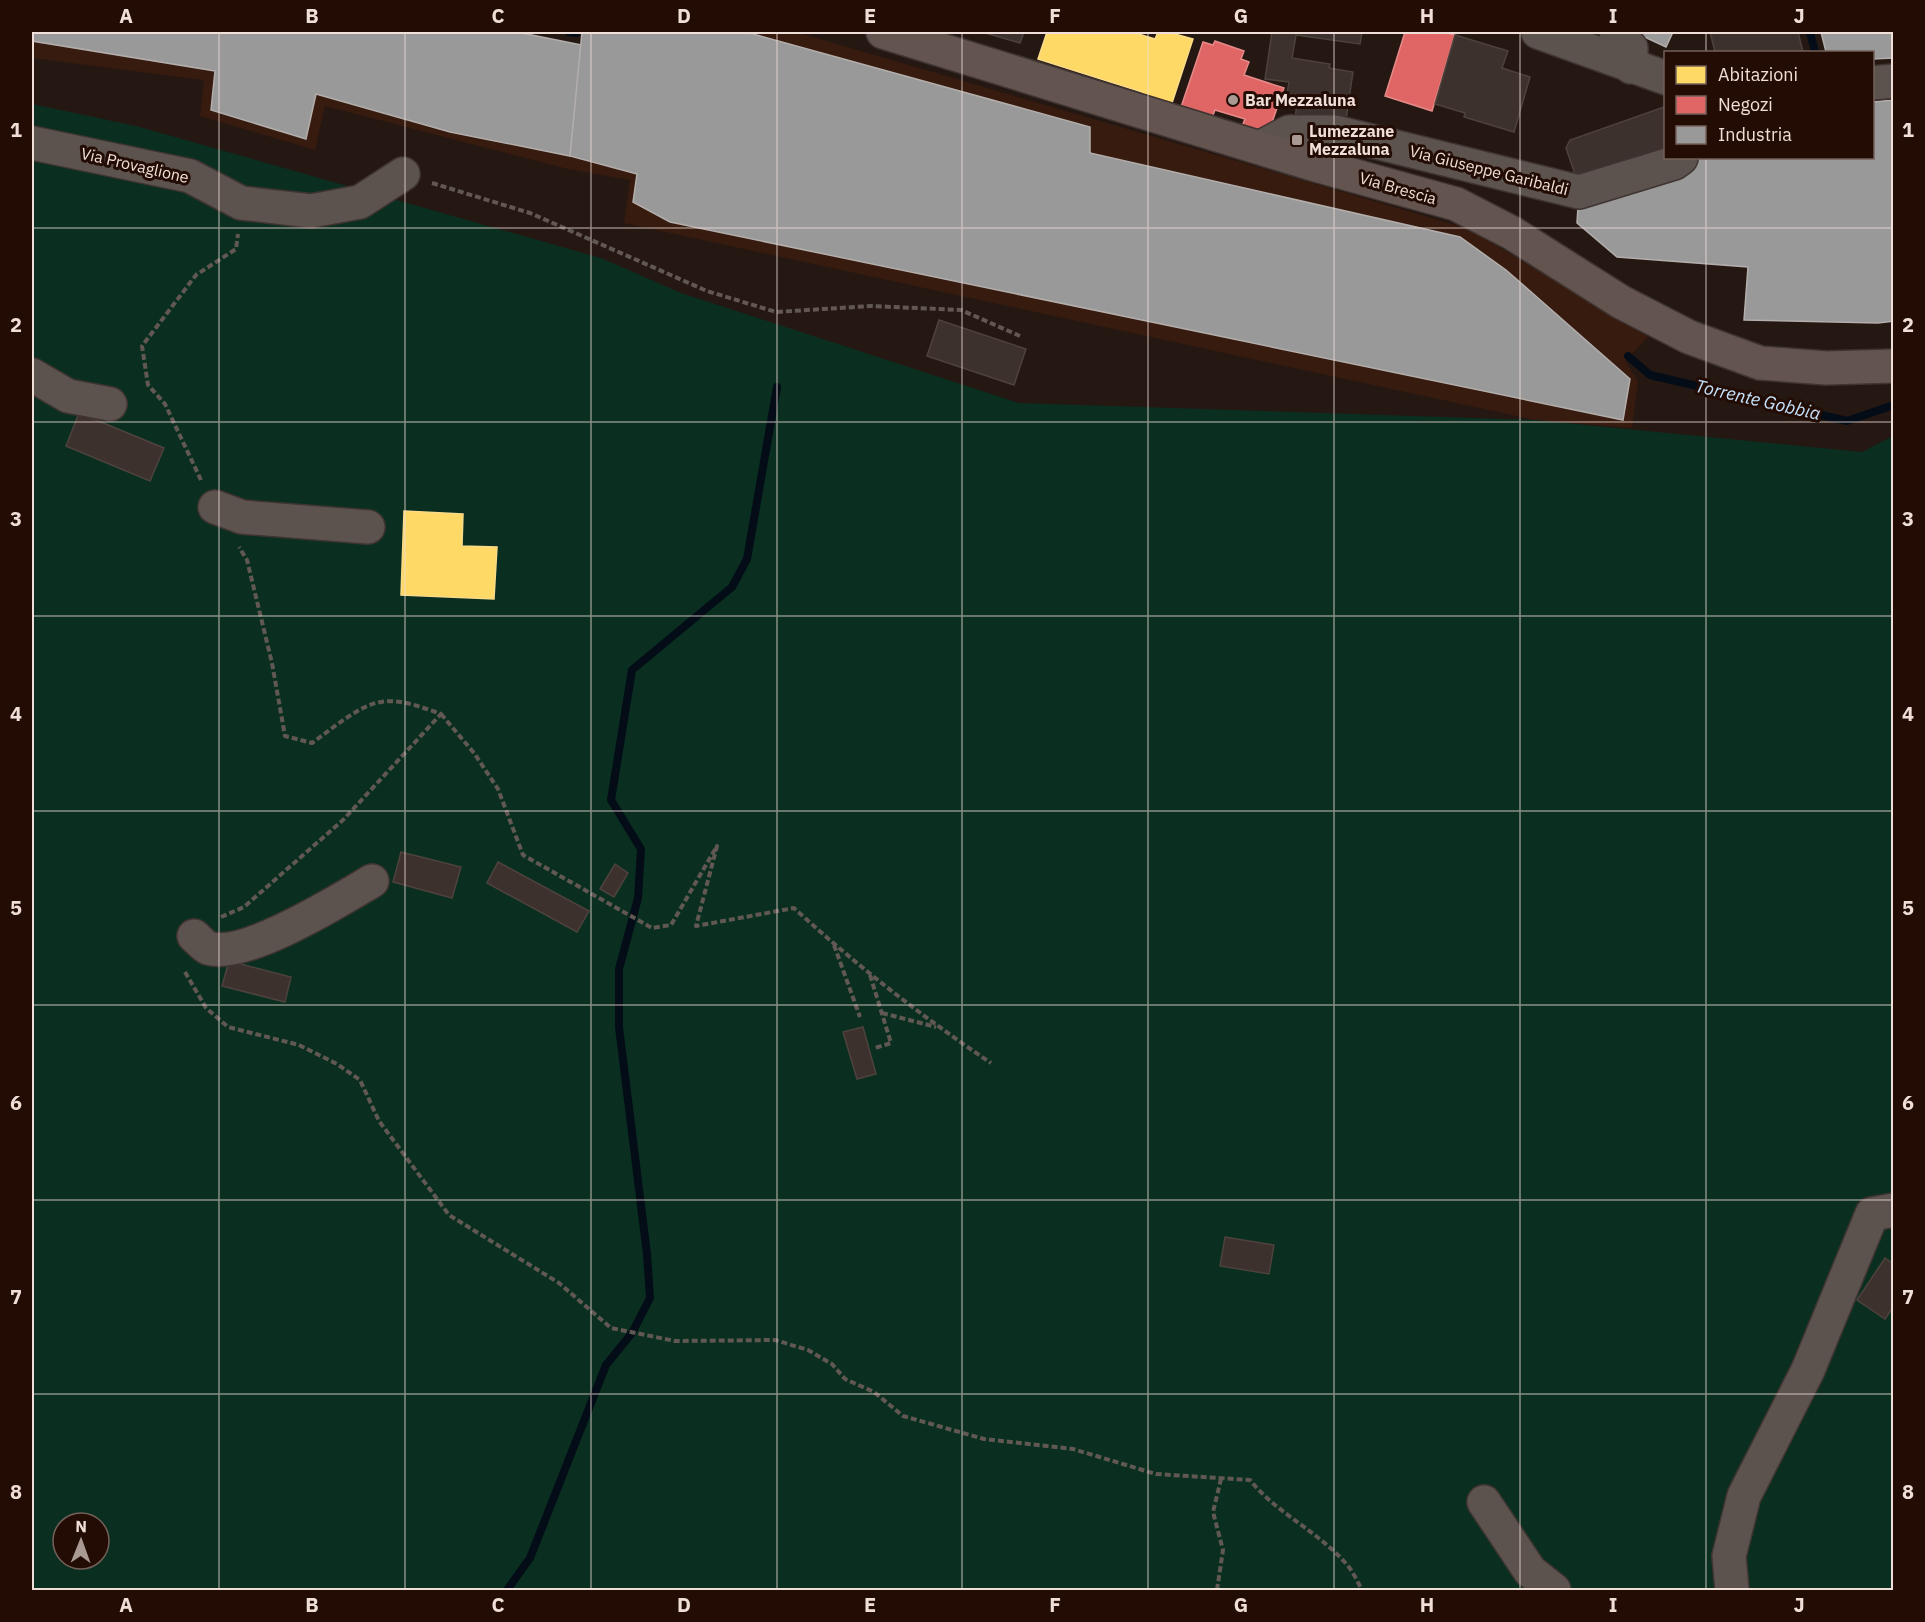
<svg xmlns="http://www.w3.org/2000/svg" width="1925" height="1622" viewBox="0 0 1925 1622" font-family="'IBM Plex Sans',sans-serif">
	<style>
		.built { fill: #361b0e }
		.green { fill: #0a2f20; fill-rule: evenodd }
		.homes { fill: #ffd966; stroke: #fadb88; stroke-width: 1.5 }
		.shops { fill: #e06666; stroke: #e58a88; stroke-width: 1.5 }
		.industry { fill: #999; stroke: #b3aeac; stroke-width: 1.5 }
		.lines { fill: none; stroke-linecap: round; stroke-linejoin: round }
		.stream { stroke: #030c17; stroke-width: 8 }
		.building { fill: #3d312d; stroke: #4e423d; stroke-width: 1.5 }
		.minor-casing { stroke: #3f3431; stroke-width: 36 }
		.major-casing { stroke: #3f3431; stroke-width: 36 }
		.path { stroke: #615854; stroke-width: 4; stroke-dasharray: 6 3; stroke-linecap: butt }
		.minor { stroke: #5d534e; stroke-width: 33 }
		.major { stroke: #63544f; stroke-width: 33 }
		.grid { fill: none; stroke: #f0dfd8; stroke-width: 1.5; stroke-opacity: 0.55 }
		.poi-dot { fill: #a99993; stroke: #220c04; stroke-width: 2 }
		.labels { text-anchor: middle; stroke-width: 6; stroke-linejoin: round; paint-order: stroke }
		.poi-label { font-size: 16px; font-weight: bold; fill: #f0dfd8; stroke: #220c04; text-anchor: start }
		.street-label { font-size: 16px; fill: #f0dfd8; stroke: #220c04 }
		.water-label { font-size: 18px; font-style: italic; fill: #c6e3fd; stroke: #220c04 }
		.neatline { fill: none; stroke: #f0dfd8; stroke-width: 2 }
		.grid-label { font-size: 20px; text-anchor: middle; font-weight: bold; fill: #f0dfd8 }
	</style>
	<rect width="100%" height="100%" fill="#251813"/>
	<polygon class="built" points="32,32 517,32 581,45 582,32 796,32 1469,229 1648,337 1625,361 1638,381 1632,428 1535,420 624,223 630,180 568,169 325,106 315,150 200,116 204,80 32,58"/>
	<path class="green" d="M 32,104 L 136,126 L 601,258 L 681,293 L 1019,403 L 1535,420 L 1862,452 L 1893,436 L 1893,1590 L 32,1590 ZM 63,1523 L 99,1523 L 99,1559 L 63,1559 Z"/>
	<g class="homes">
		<polygon points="1047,32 1132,32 1155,39 1158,32 1168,32 1193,39 1171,106 1141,96 1142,92 1038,59"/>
		<polygon points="404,511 463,514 462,546 497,547 494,599 401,595"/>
	</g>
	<g class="shops">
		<polygon points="1405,32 1443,32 1455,35 1432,111 1385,96"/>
		<polygon points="1215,41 1244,51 1241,59 1249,62 1244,75 1284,88 1268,134 1242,126 1245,119 1215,110 1211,120 1180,110 1203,42 1213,45"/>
	</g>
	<g class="industry">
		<polygon points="32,32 517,32 582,45 570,156 450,132 316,94 306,139 211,110 215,71 32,41"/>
		<polygon points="582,32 746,32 1090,127 1090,153 1460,237 1506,270 1630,379 1623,420 670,222 633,202 637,174 570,156"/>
		<polygon points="1640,32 1673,32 1666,47 1638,34"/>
		<polygon points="1821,32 1894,32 1894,58 1872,59 1872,52 1826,52"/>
		<polygon points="1894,100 1894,321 1878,323 1744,320 1748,267 1617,257 1577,223 1578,207 1680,173 1701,158 1872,158 1872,102"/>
	</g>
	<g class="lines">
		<g class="stream">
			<polyline points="569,32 576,33"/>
			<polyline points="1810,32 1815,52"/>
			<polyline points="1628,356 1650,375 1847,421 1894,405"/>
			<polyline points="507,1590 530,1558 606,1365 632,1333 650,1298 647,1254 619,1027 619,969 638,898 641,849 611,800 632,670 732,587 747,559 777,387"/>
		</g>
	</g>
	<g class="building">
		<polygon points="982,32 1024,32 1020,43"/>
		<polygon points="1268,32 1362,32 1360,44 1296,35 1292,58 1330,64 1329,68 1353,72 1345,126 1295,119 1298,95 1287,94 1289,82 1265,79 1272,32"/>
		<polygon points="1710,32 1798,32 1803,52 1715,52"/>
		<polygon points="1455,35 1508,51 1502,68 1530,77 1514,132 1464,117 1465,113 1435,104"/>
		<polygon points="1664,107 1666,149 1577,180 1566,148 1570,140"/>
		<polygon points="939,320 1026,349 1014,385 927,356"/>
		<polygon points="79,413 164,448 150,481 66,446"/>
		<polygon points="401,852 461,867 452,898 393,882"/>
		<polygon points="498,862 589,911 577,932 487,883"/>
		<polygon points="615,864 628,873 614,897 600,889"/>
		<polygon points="229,961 291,977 285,1002 222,986"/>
		<polygon points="863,1027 876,1074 857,1079 843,1032"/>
		<polygon points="1225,1237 1274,1245 1269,1274 1220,1266"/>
		<polygon points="1885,1258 1894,1264 1894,1306 1885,1319 1857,1300"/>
	</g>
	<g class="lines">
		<defs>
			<g id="minor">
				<polyline points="1538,32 1666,78"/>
				<polyline points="1616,32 1631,48 1631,67"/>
				<polyline points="1872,83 1894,81"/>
				<polyline points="32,143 190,176 241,203 311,211 360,202 403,174"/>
				<polyline points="1261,147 1289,132 1335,132 1579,192 1674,163 1681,158"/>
				<polyline points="32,375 68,396 110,404"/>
				<polyline points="215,507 242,517 368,527"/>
				<path d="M 194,936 C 198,939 203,946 208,948 C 244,960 340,900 372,881"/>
				<polyline points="1484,1502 1530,1571 1554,1590"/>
				<polyline points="1732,1590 1729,1556 1744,1496 1808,1370 1872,1214 1894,1210"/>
			</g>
			<polyline id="major" points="883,32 1312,164 1456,204 1512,233 1621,302 1689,337 1760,363 1826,368 1894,366"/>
		</defs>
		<use href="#minor" class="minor-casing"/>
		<use href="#major" class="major-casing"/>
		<g class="path">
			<polyline points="432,183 530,213 707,291 776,312 871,306 961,310 1020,336"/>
			<polyline points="201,480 165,404 148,385 142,346 196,275 236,249 238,234"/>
			<path d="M 441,714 L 474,753 L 498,789 L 523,855 L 652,928 L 671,925 L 717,846 L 696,926 L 794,908 C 856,965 921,1016 991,1063"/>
			<path d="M 221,917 L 244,907 L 343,820 L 441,714 C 421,707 397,697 376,703 C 356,708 329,731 312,743 L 285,736 L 272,663 L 247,560 L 239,547"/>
			<polyline points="834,945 860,1017"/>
			<path d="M 185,972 L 206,1008 L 228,1027 L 299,1045 L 337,1064 L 360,1080 L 379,1121 L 449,1215 L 559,1283 L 611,1328 L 675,1341 L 775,1340 L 808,1350 L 832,1364 L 845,1379 L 874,1392 L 903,1416 L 984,1439 L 1073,1449 L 1156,1474 L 1250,1480 C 1277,1514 1320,1532 1348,1566 C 1354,1573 1358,1583 1362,1590"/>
			<polyline points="870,975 891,1043 875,1048"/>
			<polyline points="882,1013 936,1027"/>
			<polyline points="1217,1590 1223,1550 1213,1512 1221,1479"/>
		</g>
		<use href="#minor" class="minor"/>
		<use href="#major" class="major"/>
	</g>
	<path class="grid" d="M 219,32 L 219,1590M 405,32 L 405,1590M 591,32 L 591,1590M 777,32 L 777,1590M 962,32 L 962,1590M 1148,32 L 1148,1590M 1334,32 L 1334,1590M 1520,32 L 1520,1590M 1706,32 L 1706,52M 1706,158 L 1706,1590M 32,228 L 1894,228M 32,422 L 1894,422M 32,616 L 1894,616M 32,811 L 1894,811M 32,1005 L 1894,1005M 32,1200 L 1894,1200M 32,1394 L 1894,1394"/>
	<g class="poi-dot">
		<circle cx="1233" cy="100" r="6"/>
		<rect x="1291" y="134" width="12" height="12" rx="3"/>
	</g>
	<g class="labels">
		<g class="poi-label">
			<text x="1245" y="106">Bar Mezzaluna</text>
			<text x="1309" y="137">Lumezzane<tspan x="1309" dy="18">Mezzaluna</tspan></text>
		</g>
		<g class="street-label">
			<text transform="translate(135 165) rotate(13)" y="6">Via Provaglione</text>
			<text transform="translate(1489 170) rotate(14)" y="6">Via Giuseppe Garibaldi</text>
			<text transform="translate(1398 188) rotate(16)" y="6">Via Brescia</text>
		</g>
		<g class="water-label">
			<text transform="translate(1758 400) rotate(13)" y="6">Torrente Gobbia</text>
		</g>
	</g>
	<rect width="1925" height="1622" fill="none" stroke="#220c04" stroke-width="66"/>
	<rect x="1664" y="51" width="210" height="108" fill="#220c04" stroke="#746059" stroke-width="1.5"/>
	<rect x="1676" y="66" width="30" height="18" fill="#ffd966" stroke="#746059" stroke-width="1.5"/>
	<text x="1718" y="81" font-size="18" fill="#f0dfd8">Abitazioni</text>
	<rect x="1676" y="96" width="30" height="18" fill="#e06666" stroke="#746059" stroke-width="1.5"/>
	<text x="1718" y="111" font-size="18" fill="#f0dfd8">Negozi</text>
	<rect x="1676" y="126" width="30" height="18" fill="#999999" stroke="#746059" stroke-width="1.5"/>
	<text x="1718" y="141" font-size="18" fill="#f0dfd8">Industria</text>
	<g transform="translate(81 1541) rotate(1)"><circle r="28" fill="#220c04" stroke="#746059" stroke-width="1.5"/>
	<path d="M0-4.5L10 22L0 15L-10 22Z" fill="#a99993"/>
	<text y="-9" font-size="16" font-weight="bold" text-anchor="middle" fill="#f0dfd8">N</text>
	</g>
	<rect x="33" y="33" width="1859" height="1556" class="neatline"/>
	<g class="grid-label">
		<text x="126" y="23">A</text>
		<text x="312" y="23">B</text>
		<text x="498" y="23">C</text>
		<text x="684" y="23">D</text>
		<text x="870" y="23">E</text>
		<text x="1055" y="23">F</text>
		<text x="1241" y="23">G</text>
		<text x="1427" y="23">H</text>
		<text x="1613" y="23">I</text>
		<text x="1799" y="23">J</text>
		<text x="16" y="137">1</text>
		<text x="1908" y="137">1</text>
		<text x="16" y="332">2</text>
		<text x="1908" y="332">2</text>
		<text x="16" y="526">3</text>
		<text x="1908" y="526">3</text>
		<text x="16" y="721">4</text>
		<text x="1908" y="721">4</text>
		<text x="16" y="915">5</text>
		<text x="1908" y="915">5</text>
		<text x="16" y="1110">6</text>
		<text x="1908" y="1110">6</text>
		<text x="16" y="1304">7</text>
		<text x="1908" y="1304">7</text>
		<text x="16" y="1499">8</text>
		<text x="1908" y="1499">8</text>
		<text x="126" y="1612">A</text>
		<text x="312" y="1612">B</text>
		<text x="498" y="1612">C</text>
		<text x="684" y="1612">D</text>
		<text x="870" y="1612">E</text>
		<text x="1055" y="1612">F</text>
		<text x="1241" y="1612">G</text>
		<text x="1427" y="1612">H</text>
		<text x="1613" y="1612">I</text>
		<text x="1799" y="1612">J</text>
	</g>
</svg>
